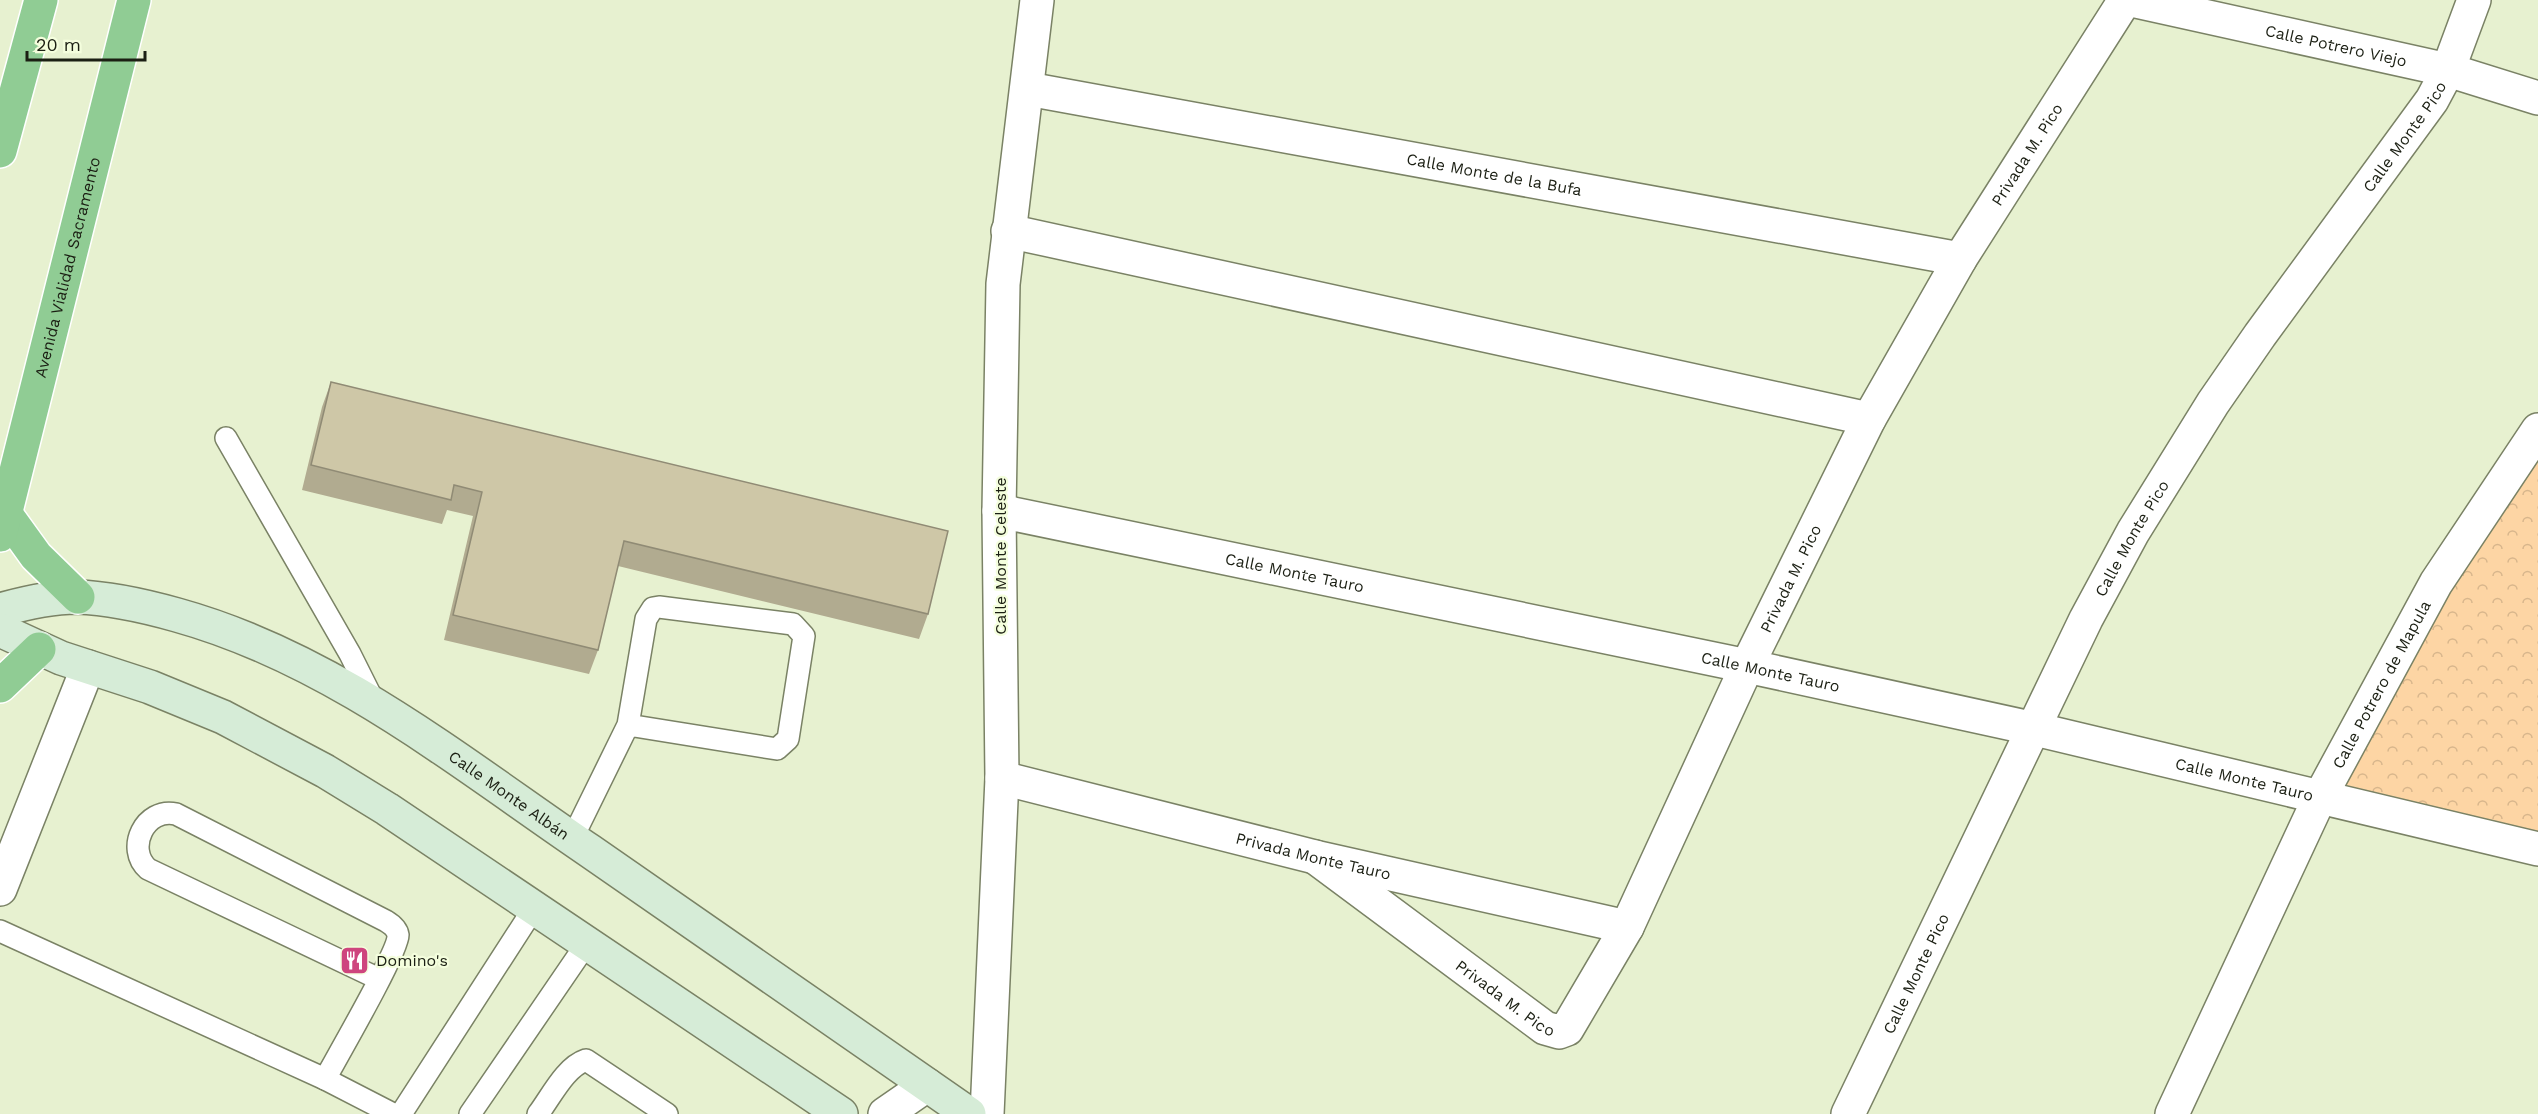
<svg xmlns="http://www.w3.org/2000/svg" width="2538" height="1114" viewBox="0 0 2538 1114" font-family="'Work Sans',sans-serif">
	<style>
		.park { fill: url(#park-crowns) }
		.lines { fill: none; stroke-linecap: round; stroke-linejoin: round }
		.service-casing { stroke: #7a8265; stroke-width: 24 }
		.minor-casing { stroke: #7a8265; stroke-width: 36 }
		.secondary-casing { stroke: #7a8265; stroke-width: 36 }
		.trunk-casing { stroke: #fff; stroke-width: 36 }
		.service { stroke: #fff; stroke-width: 21 }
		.minor { stroke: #fff; stroke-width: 33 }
		.secondary { stroke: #d6ecd7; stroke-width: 33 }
		.trunk { stroke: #90cc94; stroke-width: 33 }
		.wall { fill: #b1ab90 }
		.building { fill: #cec7a7; stroke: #908b75; stroke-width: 1.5 }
		.labels { text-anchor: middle; stroke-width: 4.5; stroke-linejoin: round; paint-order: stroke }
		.street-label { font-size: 16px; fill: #1b1f13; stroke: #f4fedd }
		.poi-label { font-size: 16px; fill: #1b1f13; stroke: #f4fedd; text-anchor: start }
	</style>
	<defs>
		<pattern id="park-crowns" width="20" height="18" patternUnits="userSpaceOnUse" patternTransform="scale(1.5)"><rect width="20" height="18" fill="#fdd5a4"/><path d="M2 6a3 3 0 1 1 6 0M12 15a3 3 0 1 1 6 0" fill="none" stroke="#d8b68c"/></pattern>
	</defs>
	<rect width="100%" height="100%" fill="#e7f1d0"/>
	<polygon class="park" points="2538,424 2538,856 2305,808"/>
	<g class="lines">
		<defs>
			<g id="service">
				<polyline points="226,438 350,654 374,702"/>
				<polyline points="572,839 628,725 646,619 653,608 659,607 793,624 804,636 788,739 777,749 628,725"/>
				<polyline points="0,931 325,1079 393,1114"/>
				<path d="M 325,1079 C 337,1057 399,950 398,935 C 397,928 391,924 386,921 L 176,814 C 145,807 125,849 148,869 L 379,979"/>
				<polyline points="401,1114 534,908"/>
				<polyline points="470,1114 587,943"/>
				<path d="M 538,1114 C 551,1097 565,1067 586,1060 L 667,1114"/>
			</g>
			<g id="minor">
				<path id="s1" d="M 2131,0 L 2448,70 L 2538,98"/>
				<path id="s2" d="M 1028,89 L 1960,259"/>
				<polyline points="1008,231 1869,419"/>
				<path id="s3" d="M 999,511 L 1747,666 L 2035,729 L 2538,849"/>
				<path id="s4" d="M 1002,778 L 1315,857 L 1627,927"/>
				<path id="s5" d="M 1315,857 L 1545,1028 L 1559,1032 L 1567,1029 L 1627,927 L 1747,666 L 1869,419 L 1960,259 L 2125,0"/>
				<polyline points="0,889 88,667"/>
				<polyline points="885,1114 927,1085"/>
				<polyline points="987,1114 1002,778 999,511 1003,284 1037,0"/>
				<path id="s6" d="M 1848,1114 L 2086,619 L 2133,532 L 2213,403 L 2260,335 L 2432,100 L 2448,70 L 2474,0"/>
				<path id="s7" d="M 2172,1114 L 2320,797 L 2436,583 L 2538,430"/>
			</g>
			<g id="secondary">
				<path id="s8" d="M 0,610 C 25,603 51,597 77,597 C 111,598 145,606 177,615 C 332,658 459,762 590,851 C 717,938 842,1027 969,1114"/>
				<polyline points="0,630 61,658 150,687 223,717 325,771 387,809 841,1114"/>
			</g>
			<g id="trunk">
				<polyline points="0,151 41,0"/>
				<polyline points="5,513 36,556 78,597"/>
				<path id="s9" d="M 0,535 L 134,0"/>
				<polyline points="0,686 39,649"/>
			</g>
		</defs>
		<use href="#service" class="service-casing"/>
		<use href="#minor" class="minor-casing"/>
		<use href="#secondary" class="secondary-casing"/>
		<use href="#trunk" class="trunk-casing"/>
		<use href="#service" class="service"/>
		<use href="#minor" class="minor"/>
		<use href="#secondary" class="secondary"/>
		<use href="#trunk" class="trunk"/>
	</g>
	<polygon class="wall" points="331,382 928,614 919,639 618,566 598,650 589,674 444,640 473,516 447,510 442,524 302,490 322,407"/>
	<polygon class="building" points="331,382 948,531 928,614 624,541 598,650 453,615 482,492 454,485 451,500 311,465"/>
	<defs>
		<symbol id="restaurant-square" viewBox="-11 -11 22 22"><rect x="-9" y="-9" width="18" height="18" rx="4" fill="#ce457e" stroke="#f4fedd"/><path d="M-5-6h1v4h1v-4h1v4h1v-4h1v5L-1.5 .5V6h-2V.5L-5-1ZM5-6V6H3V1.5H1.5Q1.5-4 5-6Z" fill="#fff"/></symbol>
	</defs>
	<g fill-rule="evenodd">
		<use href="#restaurant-square" x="338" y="944" width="33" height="33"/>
	</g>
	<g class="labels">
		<g class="street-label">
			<text dy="6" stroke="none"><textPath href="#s1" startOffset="210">Calle Potrero Viejo</textPath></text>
			<text dy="6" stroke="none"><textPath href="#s6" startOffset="1128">Calle Monte Pico</textPath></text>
			<text dy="6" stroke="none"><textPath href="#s5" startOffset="1299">Privada M. Pico</textPath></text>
			<text dy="6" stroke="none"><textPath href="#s2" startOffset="474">Calle Monte de la Bufa</textPath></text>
			<text dy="6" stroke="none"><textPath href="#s9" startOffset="276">Avenida Vialidad Sacramento</textPath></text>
			<text dy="6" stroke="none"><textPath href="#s6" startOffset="642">Calle Monte Pico</textPath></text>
			<text transform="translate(1000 556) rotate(-90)" y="6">Calle Monte Celeste</text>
			<text dy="6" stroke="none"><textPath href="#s3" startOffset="302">Calle Monte Tauro</textPath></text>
			<text dy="6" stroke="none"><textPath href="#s5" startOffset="813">Privada M. Pico</textPath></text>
			<text dy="6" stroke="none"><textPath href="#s3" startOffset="788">Calle Monte Tauro</textPath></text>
			<text dy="6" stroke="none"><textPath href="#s7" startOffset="478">Calle Potrero de Mapula</textPath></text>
			<text dy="6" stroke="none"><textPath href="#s3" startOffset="1274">Calle Monte Tauro</textPath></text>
			<text dy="6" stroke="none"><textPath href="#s8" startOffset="560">Calle Monte Albán</textPath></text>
			<text dy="6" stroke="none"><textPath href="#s4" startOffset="321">Privada Monte Tauro</textPath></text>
			<text dy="6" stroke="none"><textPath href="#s6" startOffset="156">Calle Monte Pico</textPath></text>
			<text dy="6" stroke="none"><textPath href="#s5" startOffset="237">Privada M. Pico</textPath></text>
		</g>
		<g class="poi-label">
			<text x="376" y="966">Domino's</text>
		</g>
	</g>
	<path d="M27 51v9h118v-9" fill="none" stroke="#1b1f13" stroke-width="3"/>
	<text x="36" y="51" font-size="18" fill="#1b1f13" stroke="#f4fedd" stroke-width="4.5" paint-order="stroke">20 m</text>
</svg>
